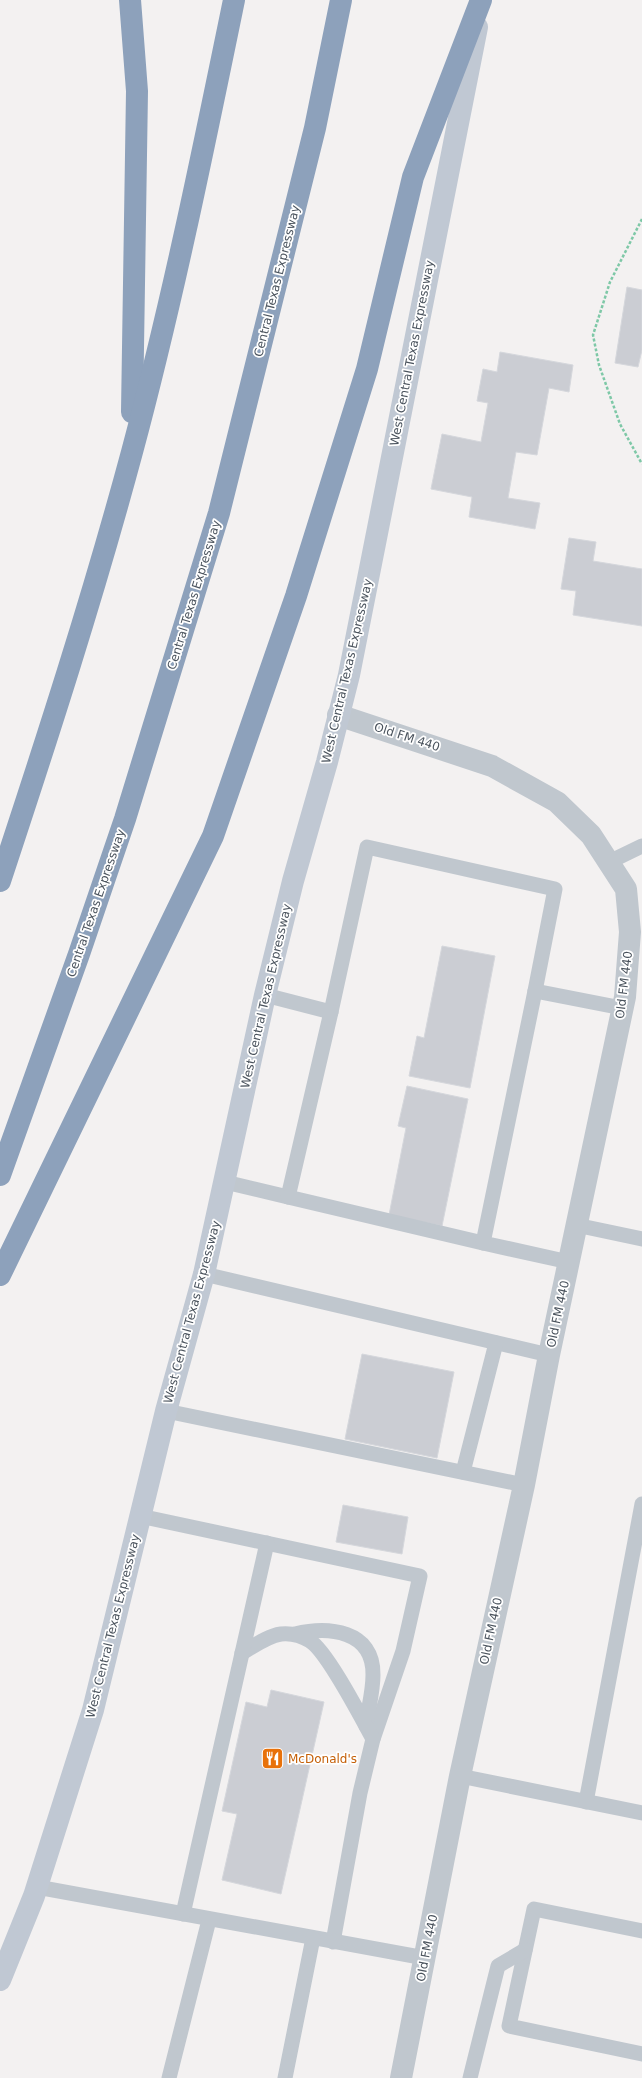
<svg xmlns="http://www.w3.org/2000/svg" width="642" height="2078" viewBox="0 0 642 2078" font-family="'DejaVu Sans',sans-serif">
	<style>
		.building { fill: #cbcdd3; stroke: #d5d7dc }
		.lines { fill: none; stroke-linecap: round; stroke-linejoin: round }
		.path { stroke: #7ec8a7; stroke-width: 2.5; stroke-dasharray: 3 2; stroke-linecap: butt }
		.service { stroke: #c0c7ce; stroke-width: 15 }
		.minor { stroke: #c0c7ce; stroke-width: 22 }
		.secondary { stroke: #c0c8d3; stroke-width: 22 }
		.motorway { stroke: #8da1bb; stroke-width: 22 }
		.labels { text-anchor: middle; stroke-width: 3.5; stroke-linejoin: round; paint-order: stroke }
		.street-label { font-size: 12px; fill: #4a535d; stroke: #fff }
		.food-label { font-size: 12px; fill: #c56008; stroke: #fff; text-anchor: start }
	</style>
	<rect width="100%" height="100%" fill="#f3f1f1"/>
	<g class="building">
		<polygon points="627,287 642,290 642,350 638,367 615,363"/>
		<polygon points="500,352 573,365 569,392 549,388 537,455 516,452 508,498 540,503 535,529 469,517 472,497 431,489 442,434 481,442 488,403 477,401 483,369 497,372"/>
		<polygon points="569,538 596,542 593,561 642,569 642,626 573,615 576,591 561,589"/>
		<polygon points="442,946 495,956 470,1088 409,1076 417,1036 424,1038"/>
		<polygon points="407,1086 468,1099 442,1226 389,1215 406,1128 398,1126"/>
		<polygon points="362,1354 454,1372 437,1458 345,1439"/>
		<polygon points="343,1505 408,1517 402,1554 336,1542"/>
		<polygon points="271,1690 324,1702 281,1894 222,1880 237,1814 222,1811 246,1702 267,1707"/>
	</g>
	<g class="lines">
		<polyline class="path" points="642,219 610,282 593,335 599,365 620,424 642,464"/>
		<g class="service">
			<polyline points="609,862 642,846"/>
			<polyline points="331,1012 367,847 555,889 535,991"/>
			<polyline points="225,1182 288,1197 331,1012 265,995"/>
			<polyline points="288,1197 483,1243"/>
			<polyline points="576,1225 642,1239"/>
			<polyline points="569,1262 483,1243 535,991 622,1008"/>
			<polyline points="204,1274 549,1355"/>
			<polyline points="166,1411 524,1485"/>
			<polyline points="463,1472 496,1343"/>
			<polyline points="140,1516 420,1576 403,1651 373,1739 360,1793 333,1942"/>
			<path d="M 295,1634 C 328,1626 374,1630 373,1675 C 373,1692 368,1709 366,1726"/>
			<path d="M 242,1653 C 254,1646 267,1636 281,1634 C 291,1633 302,1636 310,1641 C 327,1651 362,1719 373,1739"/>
			<polyline points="460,1776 642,1813"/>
			<polyline points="586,1802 642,1504"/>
			<polyline points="37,1887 425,1958"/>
			<polyline points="183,1914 267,1543"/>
			<polyline points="642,1931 534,1909 509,2026 642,2054"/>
			<polyline points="169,2078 209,1920"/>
			<polyline points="285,2078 313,1938"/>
			<polyline points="470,2078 498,1966 525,1950"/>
		</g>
		<polyline class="minor" points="338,715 492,766 557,802 591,835 626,889 630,932 625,997 549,1355 524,1485 460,1776 401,2078"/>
		<polyline class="secondary" points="0,1980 34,1896 93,1710 166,1411 204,1274 265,995 293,881 327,762 349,675 477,27"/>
		<g class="motorway">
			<polyline points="130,0 137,91 132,412"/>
			<path d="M 0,881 C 47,739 93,597 132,452 C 172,303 203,151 234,0"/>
			<polyline points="0,1175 79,954 125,819 219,513 315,128 341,0"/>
			<polyline points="0,1275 213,836 296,596 367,369 413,177 481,0"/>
		</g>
	</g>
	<defs>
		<symbol id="restaurant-square" viewBox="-11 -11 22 22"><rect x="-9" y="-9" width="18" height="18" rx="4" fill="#e8710a" stroke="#fff"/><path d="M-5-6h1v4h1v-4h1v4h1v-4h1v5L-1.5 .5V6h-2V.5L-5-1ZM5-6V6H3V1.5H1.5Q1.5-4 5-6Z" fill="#fff"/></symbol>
	</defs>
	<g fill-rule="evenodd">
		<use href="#restaurant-square" x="260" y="1746" width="25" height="25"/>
	</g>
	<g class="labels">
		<g class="street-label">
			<text transform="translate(277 281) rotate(-76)" y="4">Central Texas Expressway</text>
			<text transform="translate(412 353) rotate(-79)" y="4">West Central Texas Expressway</text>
			<text transform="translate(194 595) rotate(-73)" y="4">Central Texas Expressway</text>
			<text transform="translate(347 671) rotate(-77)" y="4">West Central Texas Expressway</text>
			<text transform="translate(407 737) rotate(18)" y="4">Old FM 440</text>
			<text transform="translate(96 903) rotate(-71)" y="4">Central Texas Expressway</text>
			<text transform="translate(624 985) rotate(-83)" y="4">Old FM 440</text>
			<text transform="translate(266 996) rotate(-77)" y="4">West Central Texas Expressway</text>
			<text transform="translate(192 1312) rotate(-75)" y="4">West Central Texas Expressway</text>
			<text transform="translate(558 1314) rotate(-78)" y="4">Old FM 440</text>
			<text transform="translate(113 1626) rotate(-76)" y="4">West Central Texas Expressway</text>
			<text transform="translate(491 1631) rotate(-78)" y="4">Old FM 440</text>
			<text transform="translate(427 1948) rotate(-79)" y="4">Old FM 440</text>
		</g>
		<g class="food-label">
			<text x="288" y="1763">McDonald's</text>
		</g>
	</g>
</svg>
